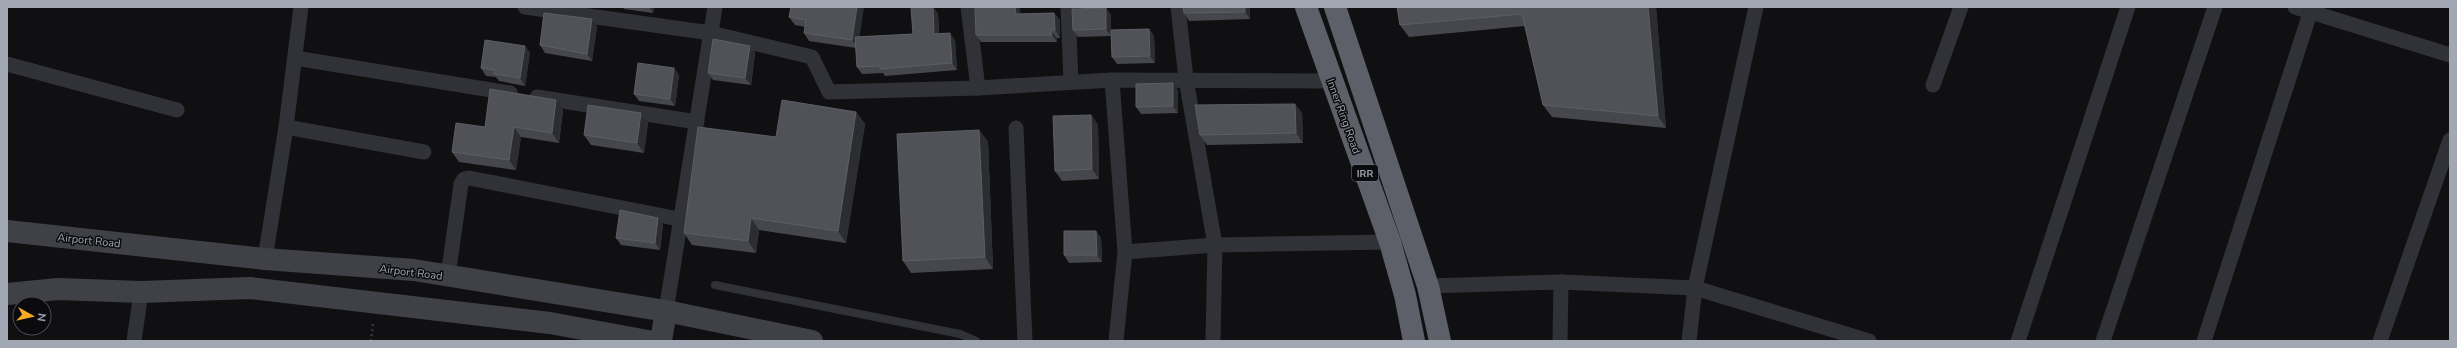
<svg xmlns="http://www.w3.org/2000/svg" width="2457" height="348" viewBox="0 0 2457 348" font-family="'Nunito Sans',sans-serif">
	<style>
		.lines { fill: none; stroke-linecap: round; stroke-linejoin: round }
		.path { stroke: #37393e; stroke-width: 2.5; stroke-dasharray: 2 3; stroke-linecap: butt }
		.lane { stroke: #313237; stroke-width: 8 }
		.street { stroke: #313237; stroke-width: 15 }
		.secondary { stroke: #3f4147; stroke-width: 22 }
		.highway { stroke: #5d6068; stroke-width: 22 }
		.wall { fill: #46474d }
		.shaded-wall { fill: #2c2d31 }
		.building { fill: #505258; stroke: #5c5f66 }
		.labels { text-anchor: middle; stroke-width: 3; stroke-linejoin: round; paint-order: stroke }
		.shield { fill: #0b0b0d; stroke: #747881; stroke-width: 1 }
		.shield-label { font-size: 10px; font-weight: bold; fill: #a1a7b3 }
		.street-label { font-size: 11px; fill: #a1a7b3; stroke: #0b0b0d }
	</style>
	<rect width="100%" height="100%" fill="#101012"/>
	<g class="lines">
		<polyline class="path" points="371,341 373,322"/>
		<polyline class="lane" points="715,285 960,334 976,341"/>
		<g class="street">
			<polyline points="525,7 711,33 812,57 829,92 978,88 1112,80 1332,81"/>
			<polyline points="968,7 978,88"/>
			<polyline points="1068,7 1071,82"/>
			<polyline points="1178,7 1186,79 1215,245 1213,341"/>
			<polyline points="2295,7 2450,55"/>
			<polyline points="295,58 510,93"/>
			<polyline points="7,64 177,110"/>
			<polyline points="1112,80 1125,252 1116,341"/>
			<polyline points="1933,85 1961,7"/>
			<polyline points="537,97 697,122"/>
			<polyline points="286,127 424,152"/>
			<polyline points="1016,128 1025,341"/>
			<polyline points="1125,252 1215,245 1390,242"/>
			<polyline points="265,259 286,127 301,7"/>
			<polyline points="448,276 461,184 464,179 469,178 679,219"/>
			<polyline points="1428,286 1561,282 1695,288 1869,341"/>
			<polyline points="666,311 715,7"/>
			<polyline points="134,341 141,292"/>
			<polyline points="1560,341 1561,282"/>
			<polyline points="1689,341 1695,288 1756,7"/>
			<polyline points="2018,341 2128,7"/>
			<polyline points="2103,341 2215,7"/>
			<polyline points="2204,341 2312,7"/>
			<polyline points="2380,341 2450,140"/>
		</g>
		<g class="secondary">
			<polyline points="7,231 265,259 414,270 666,311 812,341"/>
			<polyline points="7,294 58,289 141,292 250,288 550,323 648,341"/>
			<polyline points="661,341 666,311"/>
		</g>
		<g class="highway">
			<polyline points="1306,7 1390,242 1405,295 1414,341"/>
			<polyline points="1335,7 1428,286 1440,341"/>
		</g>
	</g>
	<g class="wall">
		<polygon points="623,7 654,7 653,13 624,9"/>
		<polygon points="791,7 860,37 913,34 938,13 939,34 955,40 957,70 885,76 883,73 862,74 857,67 856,48 809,41 804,33 805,27 795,25 789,17"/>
		<polygon points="1020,7 1020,14 1054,13 1060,20 1060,38 1057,38 1057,42 981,42 976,35"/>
		<polygon points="1250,7 1250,19 1189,21 1184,13"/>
		<polygon points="1397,7 1656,7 1666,128 1552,117 1543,105 1525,26 1409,37 1400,25"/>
		<polygon points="1106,8 1111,15 1111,30 1149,29 1154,36 1155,63 1117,64 1112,57 1111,36 1078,37 1073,30"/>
		<polygon points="597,26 592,61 545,53 540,45"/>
		<polygon points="525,46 530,53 525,86 499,81 496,77 486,76 481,68"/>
		<polygon points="750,46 755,53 751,85 713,80 708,73"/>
		<polygon points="674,68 679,75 675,106 639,101 634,94"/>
		<polygon points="1178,90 1178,113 1141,114 1136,107"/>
		<polygon points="1295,104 1302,113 1303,143 1207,145 1200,135"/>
		<polygon points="563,110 559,143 521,137 516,170 459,162 452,152 485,127"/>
		<polygon points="856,112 865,124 846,243 759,230 756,253 692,245 684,233 776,137"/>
		<polygon points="641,113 648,123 644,153 591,145 584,135"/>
		<polygon points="1091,115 1098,125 1099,179 1062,181 1055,171"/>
		<polygon points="979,130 988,142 993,269 911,273 903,261"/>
		<polygon points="658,218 663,225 660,250 621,245 616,238"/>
		<polygon points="1096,231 1101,238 1102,262 1069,263 1064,255"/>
	</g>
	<g class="shaded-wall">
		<polygon points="649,7 654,7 653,13"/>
		<polygon points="857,7 864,7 858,48 852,40"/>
		<polygon points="933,7 938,13 939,41 934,34"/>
		<polygon points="1015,7 1020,7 1021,21 1016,14"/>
		<polygon points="1245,7 1250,7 1250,19 1245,12"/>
		<polygon points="1648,7 1656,7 1666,128 1658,116"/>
		<polygon points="1106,8 1111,15 1111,36 1106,29"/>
		<polygon points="1054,13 1060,20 1060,38 1055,30"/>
		<polygon points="592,19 597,26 592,61 587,54"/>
		<polygon points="1149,29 1154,36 1155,63 1150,56"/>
		<polygon points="1051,30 1057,38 1057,42 1052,35"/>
		<polygon points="950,33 955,40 957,70 952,63"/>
		<polygon points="525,46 530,53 525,86 520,78"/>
		<polygon points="750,46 755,53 751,85 745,78"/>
		<polygon points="674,68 679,75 675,106 670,99"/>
		<polygon points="1173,83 1178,90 1178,113 1173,106"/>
		<polygon points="556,100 563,110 559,143 552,133"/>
		<polygon points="1295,104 1302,113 1303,143 1296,133"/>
		<polygon points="856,112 865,124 846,243 838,231"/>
		<polygon points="641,113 648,123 644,153 637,143"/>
		<polygon points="1091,115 1098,125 1099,179 1092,169"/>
		<polygon points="514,127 521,137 516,170 509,160"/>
		<polygon points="979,130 988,142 993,269 985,257"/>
		<polygon points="658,218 663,225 660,250 655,243"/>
		<polygon points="751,218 759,230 756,253 748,241"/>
		<polygon points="1096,231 1101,238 1102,262 1097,255"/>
	</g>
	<g class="building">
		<polygon points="791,7 857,7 852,40 804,33 806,20 789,17"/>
		<polygon points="919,7 933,7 934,34 950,33 952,63 880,69 880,66 857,67 855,37 913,34 911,8"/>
		<polygon points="975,7 1015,7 1016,14 1054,13 1055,30 1051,30 1052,35 976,35"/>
		<polygon points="1183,7 1245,7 1245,12 1184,13"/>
		<polygon points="1397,7 1648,7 1658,116 1543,105 1522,14 1400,25"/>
		<polygon points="1106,8 1106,29 1073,30 1072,9"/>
		<polygon points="544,13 592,19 587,54 540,45"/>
		<polygon points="1149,29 1150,56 1112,57 1111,30"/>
		<polygon points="713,39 750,46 745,78 708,73"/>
		<polygon points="485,40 525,46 520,78 494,74 495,70 481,68"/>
		<polygon points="638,63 674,68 670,99 634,94"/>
		<polygon points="1173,83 1173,106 1136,107 1136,84"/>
		<polygon points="490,89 556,100 552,133 514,127 509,160 452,152 456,123 485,127"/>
		<polygon points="782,100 856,112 838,231 751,218 748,241 684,233 698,127 776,137"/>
		<polygon points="1295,104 1296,133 1200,135 1195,105"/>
		<polygon points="588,105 641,113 637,143 584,135"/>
		<polygon points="1091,115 1092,169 1055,171 1053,116"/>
		<polygon points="979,130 985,257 903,261 897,134"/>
		<polygon points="620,210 658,218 655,243 616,238"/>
		<polygon points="1064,231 1096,231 1097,255 1064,255"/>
	</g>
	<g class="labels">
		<rect class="shield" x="1352" y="165" width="26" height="16" rx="3"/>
		<g class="shield-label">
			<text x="1365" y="177">IRR</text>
		</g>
		<g class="street-label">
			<text transform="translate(1344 116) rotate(70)" y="4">Inner Ring Road</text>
			<text transform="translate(89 240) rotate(6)" y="4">Airport Road</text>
			<text transform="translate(411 272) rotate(7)" y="4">Airport Road</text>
		</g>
	</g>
	<rect width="2457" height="348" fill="none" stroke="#a1a7b3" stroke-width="16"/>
	<g transform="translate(32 316) rotate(98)"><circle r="19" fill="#0b0b0d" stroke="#47494f"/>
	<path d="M0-3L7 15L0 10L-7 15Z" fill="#f7aa23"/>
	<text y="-6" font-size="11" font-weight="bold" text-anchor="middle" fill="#a1a7b3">N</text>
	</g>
</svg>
